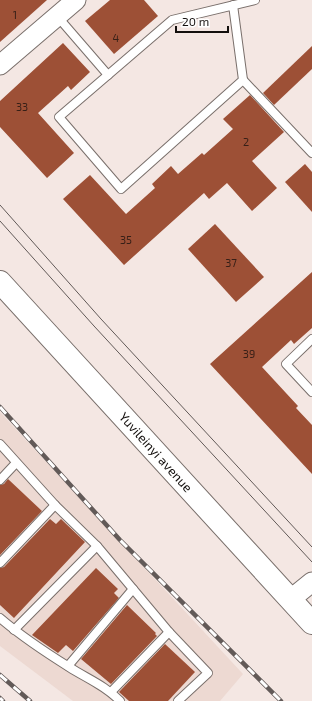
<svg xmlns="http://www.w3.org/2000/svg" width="312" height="701" viewBox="0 0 312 701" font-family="'Exo 2',sans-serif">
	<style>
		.built { fill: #edd9d2 }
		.building { fill: #9d5036 }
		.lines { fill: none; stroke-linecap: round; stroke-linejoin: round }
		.service-casing { stroke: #796f6b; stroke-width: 10 }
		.tertiary-casing { stroke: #796f6b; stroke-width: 21 }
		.secondary-casing { stroke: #796f6b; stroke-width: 24 }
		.service { stroke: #fff; stroke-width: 8 }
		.tertiary { stroke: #fff; stroke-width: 19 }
		.secondary { stroke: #fff; stroke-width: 22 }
		.tram { stroke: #625a58; stroke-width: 1 }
		.rail-casing { stroke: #625a58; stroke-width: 4.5 }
		.rail { stroke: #fff; stroke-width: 3; stroke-dasharray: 9; stroke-linecap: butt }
		.labels { text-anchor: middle; stroke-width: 3.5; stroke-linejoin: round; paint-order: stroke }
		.number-label { font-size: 11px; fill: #361f17 }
		.street-label { font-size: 13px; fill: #130f0d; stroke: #fff }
	</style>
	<rect width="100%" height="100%" fill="#f4e7e3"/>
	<polygon class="built" points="0,412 243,674 220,701 73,701 0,646"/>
	<g class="building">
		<polygon points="0,0 47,0 0,42"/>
		<polygon points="110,0 144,0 158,16 114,54 85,21"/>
		<polygon points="63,43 90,72 71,90 68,86 38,113 74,153 47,178 0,127 0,101"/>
		<polygon points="312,46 312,69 274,105 263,93"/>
		<polygon points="250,95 284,132 252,161 277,188 252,211 227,183 209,199 204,193 124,265 63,199 90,175 126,214 155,188 152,184 171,166 178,174 202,153 204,155 233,129 223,119"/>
		<polygon points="305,164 312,172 312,212 285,182"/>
		<polygon points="215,224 264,277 236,302 188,249"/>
		<polygon points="312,272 312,328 294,344 291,340 262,367 298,406 296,408 312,425 312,474 210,364"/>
		<polygon points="8,479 42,511 0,555 0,485 4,484"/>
		<polygon points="50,519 56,524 61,519 85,542 14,618 0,605 0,568 4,567"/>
		<polygon points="96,568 118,589 114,593 119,598 73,651 66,645 58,653 32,635"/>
		<polygon points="127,605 156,633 155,634 157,636 111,684 81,659"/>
		<polygon points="165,644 195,672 168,701 129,701 119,692"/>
	</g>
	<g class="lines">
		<defs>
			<g id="service">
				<polyline points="233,5 243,80 121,189 59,117 172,20 255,0"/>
				<polyline points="57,16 108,75"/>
				<polyline points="243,80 312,153"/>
				<polyline points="312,339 286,364 312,392"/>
				<polyline points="0,444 55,505 97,546 169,632 208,673 178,701"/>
				<polyline points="0,480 16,463"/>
				<polyline points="0,563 55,505"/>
				<path d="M 0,618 C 21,636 45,652 69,667 C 86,678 106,686 120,701"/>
				<polyline points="14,630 97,546"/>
				<polyline points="68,666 133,589"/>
				<polyline points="111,692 169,632"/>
			</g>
			<g id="tertiary">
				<polyline points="0,65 76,0"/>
				<polyline points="291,599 312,582"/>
			</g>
			<polyline id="secondary" points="0,282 312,623"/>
		</defs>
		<use href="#service" class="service-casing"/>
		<use href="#tertiary" class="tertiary-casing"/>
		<use href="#secondary" class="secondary-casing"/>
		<use href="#service" class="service"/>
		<use href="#tertiary" class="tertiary"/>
		<use href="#secondary" class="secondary"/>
		<g class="tram">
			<polyline points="0,205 101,319 312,547"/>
			<polyline points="0,221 94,326 312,562"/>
		</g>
		<defs>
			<g id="rail">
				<polyline points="0,407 120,540 281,701"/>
				<polyline points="0,675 30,701"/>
				<polyline points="0,698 3,701"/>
			</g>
		</defs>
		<use href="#rail" class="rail-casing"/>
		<use href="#rail" class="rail"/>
	</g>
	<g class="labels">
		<g class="number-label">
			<text x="15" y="19">1</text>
			<text x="116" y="42">4</text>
			<text x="22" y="111">33</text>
			<text x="246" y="146">2</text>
			<text x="126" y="244">35</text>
			<text x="231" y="267">37</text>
			<text x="249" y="358">39</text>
		</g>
		<g class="street-label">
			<text transform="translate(156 452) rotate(48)" y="5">Yuvileinyi avenue</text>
		</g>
	</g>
	<path d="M176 26v6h52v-6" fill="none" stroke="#130f0d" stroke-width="2"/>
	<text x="182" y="26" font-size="12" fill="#130f0d" stroke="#ffffff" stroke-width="3" paint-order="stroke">20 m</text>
</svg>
